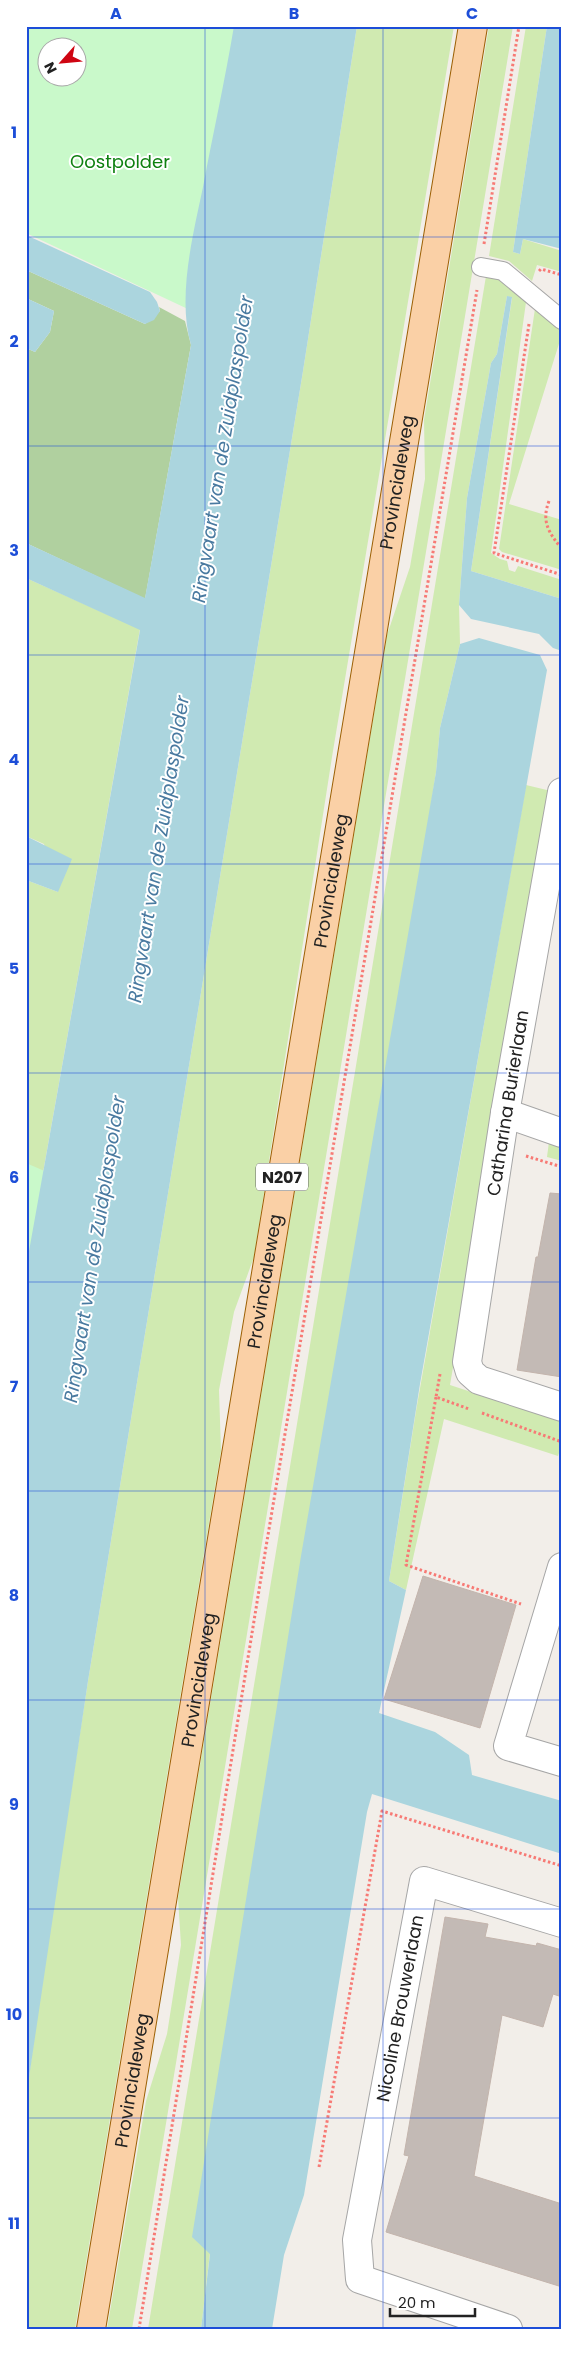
<svg xmlns="http://www.w3.org/2000/svg" width="588" height="2355" viewBox="0 0 588 2355" font-family="Poppins,sans-serif">
	<style>
		.grass { fill: #d0eab1 }
		.forest { fill: #b0d09f }
		.park { fill: #c9f9ca; fill-rule: evenodd }
		.water { fill: #abd5de }
		.building { fill: #c3bab5; stroke: #c3b4ac }
		.lines { fill: none; stroke-linecap: round; stroke-linejoin: round }
		.lane-casing { stroke: #a6a6a6; stroke-width: 20 }
		.street-casing { stroke: #a6a6a6; stroke-width: 30 }
		.primary-casing { stroke: #9c6004; stroke-width: 30 }
		.path { stroke: #f77a75; stroke-width: 3; stroke-dasharray: 2.5 2.5; stroke-linecap: butt }
		.lane { stroke: #fff; stroke-width: 18 }
		.street { stroke: #fff; stroke-width: 28 }
		.primary { stroke: #fad0a6; stroke-width: 28 }
		.grid { fill: none; stroke: #1d4ed8; stroke-width: 1; stroke-opacity: 0.55 }
		.labels { text-anchor: middle; stroke-width: 4; stroke-linejoin: round; paint-order: stroke }
		.shield { fill: #fff; stroke: #646464; stroke-width: 1 }
		.shield-label { font-size: 16px; font-weight: bold; fill: #222 }
		.park-label { font-size: 18px; fill: #0f8111; stroke: #fff }
		.street-label { font-size: 18px; fill: #222; stroke: #fff }
		.water-label { font-size: 19px; font-style: italic; fill: #497aa0; stroke: #fff }
		.neatline { fill: none; stroke: #1d4ed8; stroke-width: 2 }
		.grid-label { font-size: 16px; text-anchor: middle; font-weight: bold; fill: #1d4ed8 }
	</style>
	<rect width="100%" height="100%" fill="#f2eee9"/>
	<g class="grass">
		<polygon points="357,26 454,26 332,757 254,1257 234,1312 219,1390 221,1451 75,2329 26,2329 26,2098 46,1953 88,1681 303,371"/>
		<polygon points="489,26 513,26 132,2329 107,2329 146,2101 167,2034 181,1945 178,1898 387,635 410,567 425,479 424,420"/>
		<polygon points="526,26 547,26 513,252 520,254 523,239 562,251 562,272 537,265 532,281 509,261 489,256"/>
		<polygon points="486,276 500,278 514,293 527,295 491,553 500,559 507,561 509,570 515,572 518,566 562,580 562,599 471,571 512,298 507,296 497,354 491,363 467,498 459,605 460,644 440,728 436,772 210,2253 201,2329 148,2329"/>
		<polygon points="536,302 562,324 562,334 509,504 562,520 562,570 502,552 499,549"/>
		<polygon points="26,578 140,629 26,1268 26,880 58,892 44,844 26,836"/>
		<polygon points="526,785 551,791 450,1385 562,1422 562,1444 558,1456 444,1419 406,1590 389,1581 416,1411"/>
		<polygon points="550,1134 562,1138 562,1161 547,1157"/>
	</g>
	<polygon class="forest" points="26,270 145,324 160,311 159,307 185,321 191,345 145,599 26,543 26,348 35,352 50,332 54,311 26,298"/>
	<g class="park">
		<path d="M 26,26 L 239,26 L 190,310 L 26,233 ZM 48,48 L 78,48 L 78,78 L 48,78 Z"/>
		<polygon points="26,1163 56,1176 26,1367"/>
	</g>
	<g class="water">
		<path d="M 234,26 L 357,26 L 303,371 L 88,1681 L 26,2098 L 26,1268 L 140,630 L 26,578 L 26,543 L 145,598 L 191,345 C 177,297 193,235 203,187 C 213,134 225,80 234,26 Z"/>
		<polygon points="547,26 562,26 562,249 523,239 520,254 513,252"/>
		<polygon points="26,235 150,292 157,302 160,311 154,320 145,324 26,270"/>
		<polygon points="507,296 512,297 471,571 562,599 562,651 553,648 539,634 471,619 459,605 467,498 491,363 497,354"/>
		<polygon points="26,298 54,311 50,332 35,352 26,348"/>
		<polygon points="479,638 540,655 547,670 420,1384 389,1581 406,1590 379,1713 435,1732 469,1755 472,1775 562,1801 562,1854 372,1794 367,1812 304,2195 284,2255 272,2329 201,2329 210,2254 192,2237 301,1556 436,772 440,728 460,644"/>
		<polygon points="26,836 72,859 58,892 26,880"/>
	</g>
	<g class="building">
		<polygon points="550,1193 562,1194 562,1377 517,1370 536,1257 538,1257"/>
		<polygon points="423,1576 516,1605 480,1728 384,1699"/>
		<polygon points="445,1917 488,1924 485,1937 536,1946 537,1943 562,1950 562,1997 553,1994 543,2027 502,2015 474,2176 562,2204 562,2287 386,2232 409,2156 404,2155"/>
	</g>
	<g class="lines">
		<defs>
			<polyline id="lane" points="481,267 503,271 562,320"/>
			<g id="street">
				<polyline points="562,792 505,1113 467,1362 470,1372 479,1380 562,1407"/>
				<polyline points="505,1113 562,1133"/>
				<polyline points="562,1567 508,1746 562,1762"/>
				<path id="s1" d="M 508,2329 L 360,2279 L 357,2240 L 424,1881 L 562,1923"/>
			</g>
			<g id="primary">
				<path id="s2" d="M 91,2329 L 473,26"/>
			</g>
		</defs>
		<use href="#lane" class="lane-casing"/>
		<use href="#street" class="street-casing"/>
		<use href="#primary" class="primary-casing"/>
		<g class="path">
			<polyline points="484,244 519,26"/>
			<polyline points="539,271 541,269 562,275"/>
			<polyline points="529,324 494,553 562,575"/>
			<path d="M 549,501 C 541,522 549,533 562,549"/>
			<polyline points="526,1156 562,1167"/>
			<polyline points="440,1374 436,1397 469,1409"/>
			<polyline points="436,1397 406,1565 521,1604"/>
			<polyline points="482,1413 562,1442"/>
			<polyline points="319,2167 382,1811 562,1866"/>
			<polyline points="139,2329 266,1547 477,290"/>
		</g>
		<use href="#lane" class="lane"/>
		<use href="#street" class="street"/>
		<use href="#primary" class="primary"/>
	</g>
	<path class="grid" d="M 205,26 L 205,2329M 383,26 L 383,2329M 26,237 L 562,237M 26,446 L 562,446M 26,655 L 562,655M 26,864 L 562,864M 26,1073 L 562,1073M 26,1282 L 562,1282M 26,1491 L 562,1491M 26,1700 L 562,1700M 26,1909 L 562,1909M 26,2118 L 562,2118"/>
	<g class="labels">
		<rect class="shield" x="256" y="1163.5" width="52" height="27" rx="4"/>
		<g class="shield-label">
			<text x="282" y="1183">N207</text>
		</g>
		<g class="park-label">
			<text x="120" y="168">Oostpolder</text>
		</g>
		<g class="street-label">
			<text dy="6" stroke="none"><textPath href="#s2" startOffset="1872">Provincialeweg</textPath></text>
			<text dy="6" stroke="none"><textPath href="#s2" startOffset="1468">Provincialeweg</textPath></text>
			<text transform="translate(508 1103) rotate(-81)" y="6">Catharina Burierlaan</text>
			<text dy="6" stroke="none"><textPath href="#s2" startOffset="1062">Provincialeweg</textPath></text>
			<text dy="6" stroke="none"><textPath href="#s2" startOffset="658">Provincialeweg</textPath></text>
			<text dy="6" stroke="none"><textPath href="#s1" startOffset="431">Nicoline Brouwerlaan</textPath></text>
			<text dy="6" stroke="none"><textPath href="#s2" startOffset="252">Provincialeweg</textPath></text>
		</g>
		<g class="water-label">
			<text transform="translate(222 449) rotate(-81)" y="7">Ringvaart van de Zuidplaspolder</text>
			<text transform="translate(158 849) rotate(-81)" y="7">Ringvaart van de Zuidplaspolder</text>
			<text transform="translate(94 1249) rotate(-81)" y="7">Ringvaart van de Zuidplaspolder</text>
		</g>
	</g>
	<rect width="588" height="2355" fill="none" stroke="#ffffff" stroke-width="55"/>
	<g transform="translate(62 62) rotate(243)"><circle r="24" fill="#ffffff" stroke="#a7a7a7"/>
	<path d="M0-4L9 19L0 12L-9 19Z" fill="#cf0512"/>
	<text y="-8" font-size="14" font-weight="bold" text-anchor="middle" fill="#222222">N</text>
	</g>
	<path d="M390 2308v8h85v-8" fill="none" stroke="#222222" stroke-width="2.5"/>
	<text x="398" y="2308" font-size="15" fill="#222222" stroke="#ffffff" stroke-width="4" paint-order="stroke">20 m</text>
	<rect x="28" y="28" width="532" height="2300" class="neatline"/>
	<g class="grid-label">
		<text x="116" y="19">A</text>
		<text x="294" y="19">B</text>
		<text x="472" y="19">C</text>
		<text x="14" y="138">1</text>
		<text x="14" y="347">2</text>
		<text x="14" y="556">3</text>
		<text x="14" y="765">4</text>
		<text x="14" y="974">5</text>
		<text x="14" y="1183">6</text>
		<text x="14" y="1392">7</text>
		<text x="14" y="1601">8</text>
		<text x="14" y="1810">9</text>
		<text x="14" y="2020">10</text>
		<text x="14" y="2229">11</text>
	</g>
</svg>
